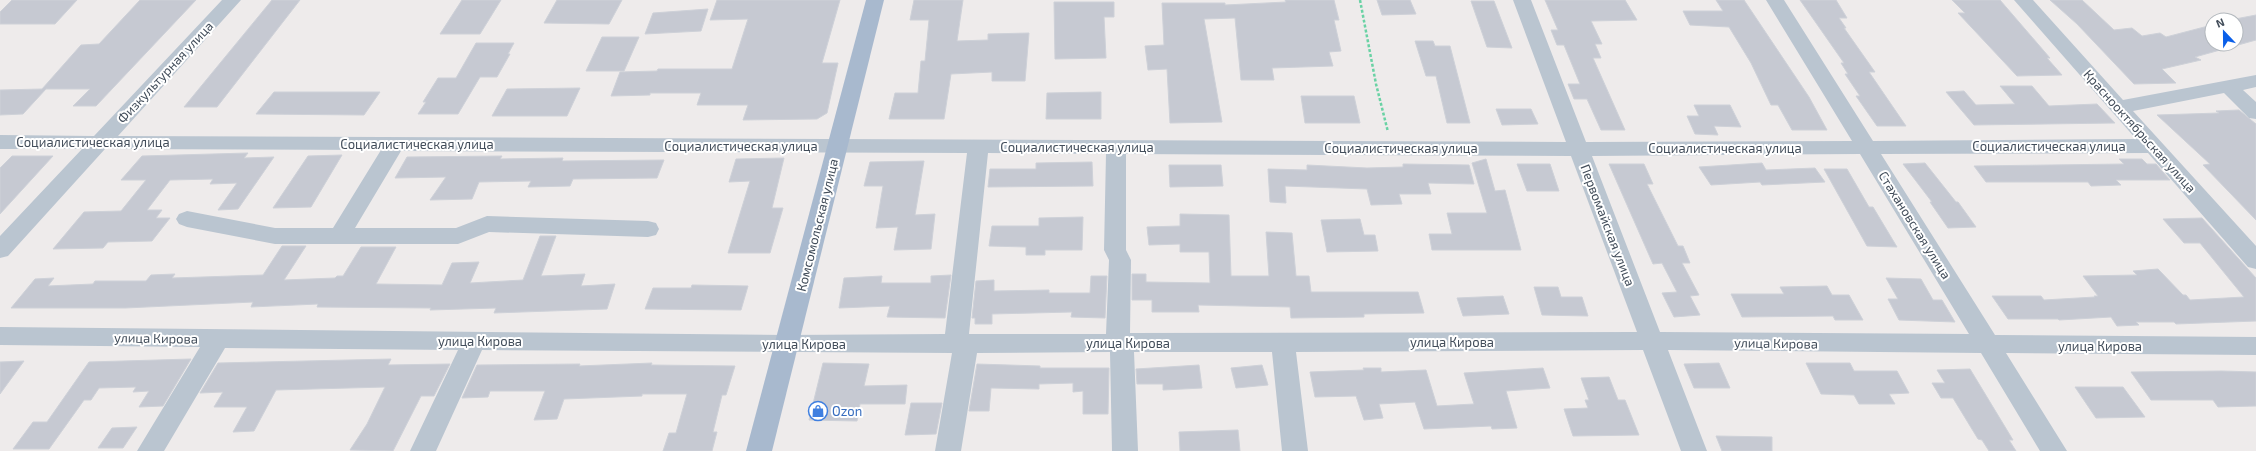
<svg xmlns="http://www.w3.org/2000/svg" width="2256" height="451" viewBox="0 0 2256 451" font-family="'Exo 2',sans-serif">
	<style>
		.building { fill: #c6c9d2; stroke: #ced1d8 }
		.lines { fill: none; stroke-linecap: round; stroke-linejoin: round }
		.path { stroke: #69d2a4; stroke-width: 2.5; stroke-dasharray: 3 2; stroke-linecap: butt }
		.minor { fill: #bac5d0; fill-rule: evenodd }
		.major { fill: #a8b9ce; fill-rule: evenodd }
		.labels { text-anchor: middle; stroke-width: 4; stroke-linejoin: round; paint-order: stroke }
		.street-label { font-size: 13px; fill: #424d5a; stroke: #fff }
		.shop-label { font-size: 13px; fill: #366cbe; stroke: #fff; text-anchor: start }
	</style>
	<rect width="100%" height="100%" fill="#eeebeb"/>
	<g class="building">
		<polygon points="12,0 77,0 55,24 0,24 0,12"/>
		<polygon points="140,0 196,0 96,106 73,106 90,89 46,89 23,114 0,115 0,90 42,89 81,45 99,44"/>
		<polygon points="272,0 300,0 217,107 184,107"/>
		<polygon points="462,0 501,0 480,34 440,34"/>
		<polygon points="557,0 622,0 609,24 544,23"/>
		<polygon points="717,0 840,0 822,63 838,63 827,113 817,119 743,120 748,105 697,105 701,93 650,93 650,95 611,96 620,72 657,71 658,69 732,69 748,19 710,20"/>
		<polygon points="914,0 963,0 957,41 988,40 988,34 1029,33 1025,81 992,81 992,72 951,74 944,119 889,119 895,93 918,93 921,61 925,61 929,20 910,20"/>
		<polygon points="1285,0 1334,0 1339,20 1334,20 1341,51 1329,52 1333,66 1272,68 1274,80 1241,80 1235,18 1204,19 1222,122 1170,123 1167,69 1148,70 1145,46 1164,45 1162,3 1225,3 1225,5 1286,2"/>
		<polygon points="1377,0 1410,0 1416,14 1382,15"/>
		<polygon points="1545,0 1625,0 1637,20 1591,21 1602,44 1595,44 1601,58 1593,58 1625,130 1601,130 1587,99 1574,99 1568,84 1580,84 1564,45 1557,45 1551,30 1558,30"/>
		<polygon points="1716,0 1744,0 1809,97 1827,130 1792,130 1778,105 1771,105 1751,63 1729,27 1690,25 1683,11 1723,11"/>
		<polygon points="1800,0 1836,0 1847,18 1839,18 1846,28 1844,28 1875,72 1869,72 1906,126 1877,126 1856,96 1860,96 1845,74 1848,74 1841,63 1844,63"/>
		<polygon points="1952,0 2000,0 2050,58 2047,58 2062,75 2017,76 1958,13 1965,13"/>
		<polygon points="2050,0 2082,0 2114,30 2132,28 2142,36 2160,33 2166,37 2212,25 2212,44 2236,44 2236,20 2230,20 2256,15 2256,40 2195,57 2201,60 2162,69 2176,83 2134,84 2077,24"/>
		<polygon points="1471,1 1494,1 1512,48 1487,47"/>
		<polygon points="1054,2 1114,2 1114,17 1104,17 1106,58 1055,59"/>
		<polygon points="708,9 701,31 645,34 653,13"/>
		<polygon points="602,37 639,37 624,71 586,71"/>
		<polygon points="1415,41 1433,41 1435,46 1450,46 1470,123 1447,123 1436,76 1426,76"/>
		<polygon points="476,43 514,43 508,54 510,54 497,77 480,77 458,114 418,114 426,102 423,102 438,78 456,78"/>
		<polygon points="2000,86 2032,86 2049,106 2097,104 2115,123 1974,125 1946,92 1964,91 1976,105 2015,104"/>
		<polygon points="580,88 567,116 492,116 507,89"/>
		<polygon points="274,92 380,92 364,115 256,114"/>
		<polygon points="1101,92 1101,119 1046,119 1047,93"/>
		<polygon points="1301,96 1354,96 1360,123 1305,123"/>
		<polygon points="1694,105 1730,105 1741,127 1714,126 1718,135 1695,134 1687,116 1699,116"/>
		<polygon points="1496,109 1531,109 1538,124 1502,125"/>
		<polygon points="2239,110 2256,124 2256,220 2203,165 2210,164 2157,115 2219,113 2216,111"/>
		<polygon points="248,153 244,158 274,157 238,209 218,210 237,183 210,184 213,179 170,180 147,210 162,210 156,218 170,218 152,241 108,242 103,248 53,249 84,212 121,211 146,180 121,180 142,156"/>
		<polygon points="342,155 311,207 273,208 308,156"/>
		<polygon points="12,156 53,156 0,214 0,168"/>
		<polygon points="502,156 500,159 563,158 562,161 664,160 657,178 573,179 570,186 528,187 531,181 479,182 472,199 430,200 446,177 395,178 407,157"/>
		<polygon points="784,158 772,208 783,208 770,253 728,253 750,181 729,182 736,159"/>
		<polygon points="1486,159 1495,191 1505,190 1521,250 1432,250 1429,234 1452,234 1447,213 1487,213 1472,163"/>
		<polygon points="2119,159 2142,159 2147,164 2156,164 2170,180 2116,180 2121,185 2091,186 2088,182 1986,182 1974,166 2124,164"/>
		<polygon points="924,161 915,215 935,214 931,249 894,250 898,227 876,228 883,186 864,186 870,162"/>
		<polygon points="1092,162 1093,186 988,187 990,169 1036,169 1036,163"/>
		<polygon points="1762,163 1766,170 1815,168 1825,182 1762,185 1760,182 1711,185 1699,167"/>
		<polygon points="1925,163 1956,202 1958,202 1976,227 1948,228 1930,202 1932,202 1903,164"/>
		<polygon points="1403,164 1469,165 1474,184 1428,183 1431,194 1399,194 1402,204 1371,205 1367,189 1285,186 1286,203 1270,202 1268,169 1307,170 1307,165 1367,168 1403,167"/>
		<polygon points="1517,164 1550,164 1559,191 1527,191"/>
		<polygon points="1609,164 1644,164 1653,184 1647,184 1678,246 1683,246 1690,263 1682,263 1699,295 1690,296 1700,315 1674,317 1662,293 1677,292 1662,263 1653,264"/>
		<polygon points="1169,165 1221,165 1223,186 1170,187"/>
		<polygon points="1824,169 1847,169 1869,207 1873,207 1897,247 1867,246"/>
		<polygon points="1180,214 1229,215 1231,276 1269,276 1266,232 1292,233 1296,276 1309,276 1311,292 1418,292 1424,313 1364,314 1364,317 1291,318 1290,307 1198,305 1199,312 1152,312 1152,300 1132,300 1132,274 1146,274 1146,282 1210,283 1209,252 1180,252 1180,244 1149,245 1147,227 1180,226"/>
		<polygon points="1083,217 1082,250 1045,250 1045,255 1026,255 1026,247 989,246 992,226 1039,226 1039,218"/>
		<polygon points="2202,218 2256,278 2256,321 2176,324 2174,322 2136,322 2139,325 2117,326 2111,317 2059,320 2058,319 2008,319 1992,296 2041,296 2044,300 2095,297 2094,296 2098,296 2083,276 2137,275 2133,271 2158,269 2183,295 2186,295 2190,300 2244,297 2200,243 2184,243 2163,219"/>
		<polygon points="1360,219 1364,235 1375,235 1378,251 1327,252 1321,220"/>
		<polygon points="540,236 556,236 541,276 585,274 581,286 615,284 607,309 494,313 496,308 430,310 431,308 317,307 318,304 251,307 253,302 125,308 11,308 35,279 54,278 48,286 93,284 95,281 146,281 151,275 175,274 172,278 263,275 282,246 306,246 284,280 335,278 337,276 343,276 361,247 396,247 376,284 442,285 452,263 479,262 470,283 523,280"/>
		<polygon points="951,275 945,318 887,317 890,306 839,308 844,278 882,276 881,283 931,283 931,276"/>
		<polygon points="1091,276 1107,276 1105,318 1071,317 1072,312 992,314 992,324 975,324 975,318 972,318 976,281 994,280 994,291 1049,290 1049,293 1090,293"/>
		<polygon points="1886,278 1921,279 1933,300 1942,300 1955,322 1899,320 1888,299 1898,299"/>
		<polygon points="692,285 748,286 741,310 645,309 653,288 691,288"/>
		<polygon points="1827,286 1832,295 1849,295 1863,320 1835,320 1833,316 1742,317 1731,294 1784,294 1780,287"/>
		<polygon points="1534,287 1558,287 1561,297 1582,297 1588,316 1542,315"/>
		<polygon points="1503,296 1509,314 1463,316 1457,298"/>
		<polygon points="191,359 163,406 139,407 149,391 133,392 136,387 99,388 91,400 84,400 49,449 13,449 33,422 47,422 89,362"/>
		<polygon points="391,359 388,365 450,364 434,396 421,396 393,451 350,450 367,424 385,387 276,390 254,431 233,432 247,407 214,407 223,392 200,393 218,363"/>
		<polygon points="24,361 0,394 0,362"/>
		<polygon points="652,363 651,365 735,366 726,395 722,395 713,432 717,432 712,451 663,451 669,433 676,433 687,394 642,394 642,396 564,399 557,419 534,420 545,391 490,391 488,397 462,398 477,365 580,364 579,366"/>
		<polygon points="823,363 869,364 864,386 907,385 905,404 860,404 857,421 809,420"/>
		<polygon points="1719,363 1730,388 1694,388 1684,364"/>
		<polygon points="1806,363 1850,363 1854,371 1897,371 1909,393 1889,394 1895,404 1859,404 1854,395 1821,394"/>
		<polygon points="977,364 1040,366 1040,368 1109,368 1108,414 1083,414 1083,391 1073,392 1073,383 1039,384 1039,389 991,388 989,411 969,411"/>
		<polygon points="1199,365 1202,388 1163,390 1163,384 1137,384 1136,369"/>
		<polygon points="1262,365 1268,385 1236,388 1231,368"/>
		<polygon points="1363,368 1381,368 1381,372 1426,370 1437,406 1474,404 1464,373 1543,368 1550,388 1506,391 1517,428 1492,429 1491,426 1424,429 1415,402 1379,404 1383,418 1364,420 1356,396 1315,397 1310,372 1364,370"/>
		<polygon points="1970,369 2013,440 2009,440 2016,451 1989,451 1982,440 1978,439 1953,398 1941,398 1932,383 1945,383 1937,370"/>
		<polygon points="2222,371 2256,372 2256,406 2218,407 2213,400 2151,400 2131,372"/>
		<polygon points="1609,377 1618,400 1625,400 1639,435 1573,436 1564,409 1588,408 1585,400 1589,400 1581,378"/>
		<polygon points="2075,387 2123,387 2145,417 2096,418"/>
		<polygon points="911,403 942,403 936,434 905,435"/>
		<polygon points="137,427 123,448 98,448 112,428"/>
		<polygon points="1238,430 1240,451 1180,451 1179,432"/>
		<polygon points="1716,436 1772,437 1772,451 1722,451"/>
	</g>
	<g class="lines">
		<polyline class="path" points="1360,0 1376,84 1388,132"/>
		<path class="minor" d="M 222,0 L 241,0 L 118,136 L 1566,142 L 1513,0 L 1531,0 L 1586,142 L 1852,141 L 1766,0 L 1784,0 L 1873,141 L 2136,139 L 2014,0 L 2033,0 L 2123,100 L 2256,75 L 2256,87 L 2243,90 L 2256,102 L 2256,119 L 2249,118 L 2224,93 L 2133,111 L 2256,246 L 2256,269 L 2248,267 L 2148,153 L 1881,154 L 1995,335 L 2256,337 L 2256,355 L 2006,353 L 2067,451 L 2040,451 L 1981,353 L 1668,350 L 1707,451 L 1681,451 L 1643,350 L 1296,352 L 1308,451 L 1282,451 L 1272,352 L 1134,352 L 1138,451 L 1112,451 L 1110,352 L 977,353 L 961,451 L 935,451 L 952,353 L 482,350 L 436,451 L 410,451 L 458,350 L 225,348 L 164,451 L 137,451 L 200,347 L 0,345 L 0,327 L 786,335 L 945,334 L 967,153 L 401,151 L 355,228 L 456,228 L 487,216 L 648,221 L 656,223 L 659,229 L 656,235 L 648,237 L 489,232 L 458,244 L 275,244 L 187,227 L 179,224 L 176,219 L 179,214 L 187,211 L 275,228 L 333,228 L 381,150 L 105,149 L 8,256 L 0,258 L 0,236 L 82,149 L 0,149 L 0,135 L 94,136 ZM 988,153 L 1106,154 L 1104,250 L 1109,260 L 1106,334 L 969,334 ZM 1126,154 L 1571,156 L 1637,332 L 1130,333 L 1131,260 L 1126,250 ZM 1860,154 L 1969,334 L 1660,332 L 1592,156 Z"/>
		<polygon class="major" points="866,0 884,0 772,451 746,451"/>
	</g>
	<defs>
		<symbol id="shop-ring" viewBox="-11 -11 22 22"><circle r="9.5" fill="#fff" stroke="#3f7fe0" stroke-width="1.5"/><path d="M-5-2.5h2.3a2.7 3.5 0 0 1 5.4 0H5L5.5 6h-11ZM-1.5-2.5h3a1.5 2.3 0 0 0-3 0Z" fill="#3f7fe0"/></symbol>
	</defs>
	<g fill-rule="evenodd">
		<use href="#shop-ring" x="807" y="400" width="22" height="22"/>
	</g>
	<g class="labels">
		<g class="street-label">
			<text transform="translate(165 72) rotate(-47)" y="5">Физкультурная улица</text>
			<text transform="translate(2140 131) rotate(48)" y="5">Краснооктябрьская улица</text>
			<text x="93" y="147">Социалистическая улица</text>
			<text x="417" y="149">Социалистическая улица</text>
			<text x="741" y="151">Социалистическая улица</text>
			<text x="2049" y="151">Социалистическая улица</text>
			<text x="1077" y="152">Социалистическая улица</text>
			<text x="1401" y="153">Социалистическая улица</text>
			<text x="1725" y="153">Социалистическая улица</text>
			<text transform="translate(817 225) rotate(-76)" y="5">Комсомольская улица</text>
			<text transform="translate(1608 225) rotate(69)" y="5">Первомайская улица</text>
			<text transform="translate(1915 225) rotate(58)" y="5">Стахановская улица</text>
			<text transform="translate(156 338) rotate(1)" y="5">улица Кирова</text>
			<text x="480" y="346">улица Кирова</text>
			<text x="1452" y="347">улица Кирова</text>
			<text x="1128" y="348">улица Кирова</text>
			<text transform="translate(1776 343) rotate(1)" y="5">улица Кирова</text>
			<text x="804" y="349">улица Кирова</text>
			<text x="2100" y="351">улица Кирова</text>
		</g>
		<g class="shop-label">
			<text x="832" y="416">Ozon</text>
		</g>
	</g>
	<g transform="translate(2224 32) rotate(338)"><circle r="19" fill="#ffffff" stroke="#b3b8bd"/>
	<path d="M0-3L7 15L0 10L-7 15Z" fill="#0a5fe9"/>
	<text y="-6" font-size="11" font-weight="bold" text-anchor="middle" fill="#424d5a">N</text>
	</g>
</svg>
